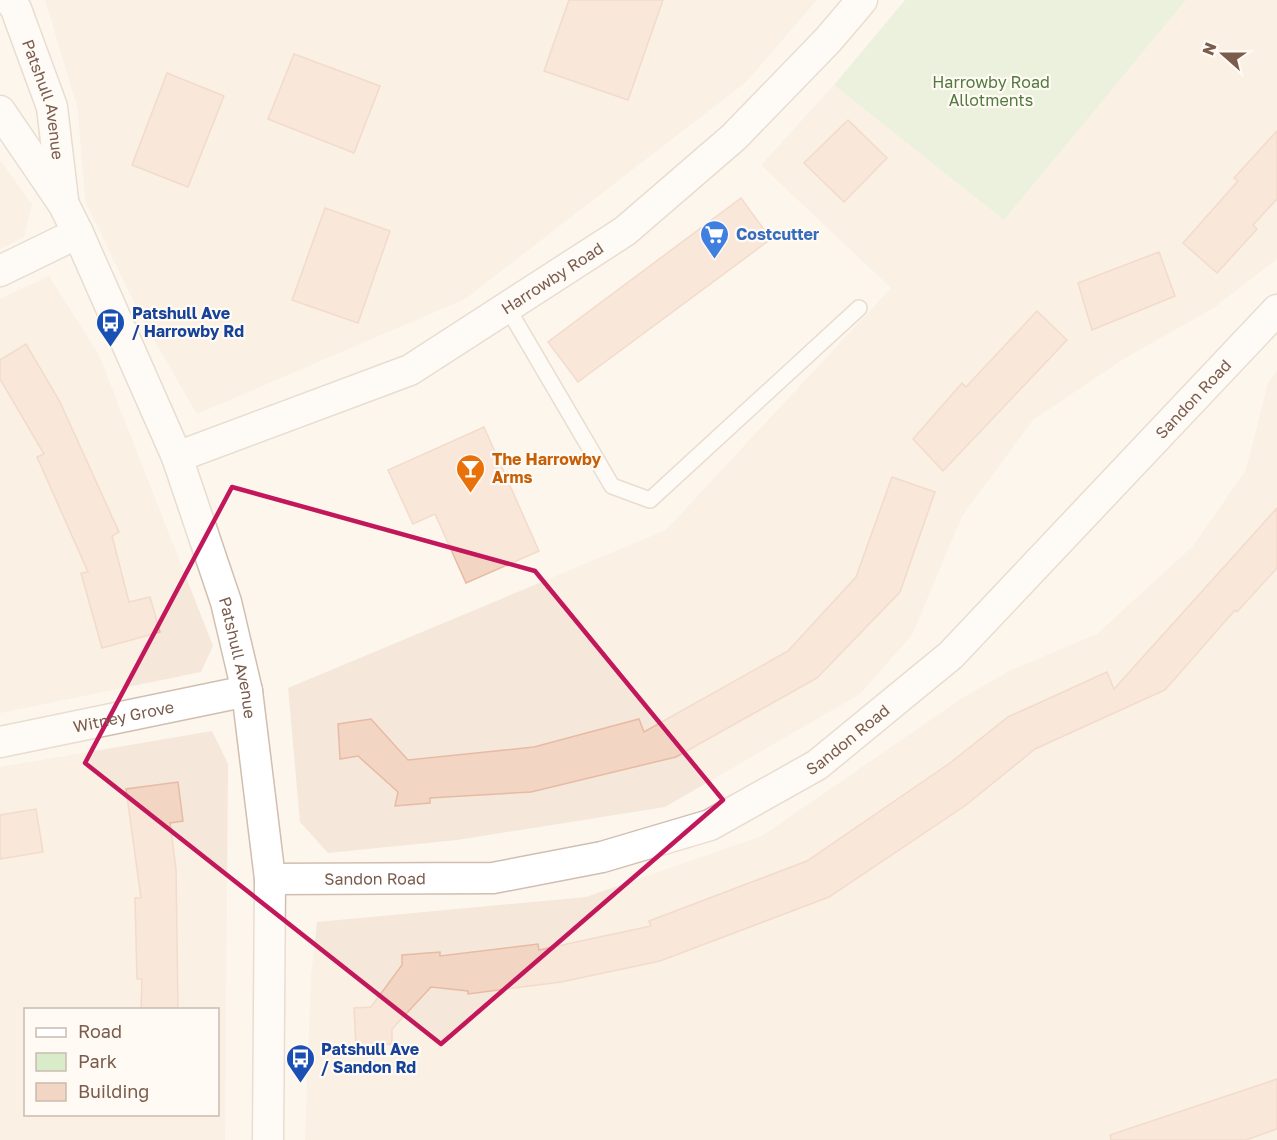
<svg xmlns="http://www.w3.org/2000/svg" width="1277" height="1140" viewBox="0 0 1277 1140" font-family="'Golos Text',sans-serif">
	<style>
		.residential { fill: #f5e8da; fill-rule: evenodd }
		.green { fill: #d8ecc9 }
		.building { fill: #f3d5c3; stroke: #e6bba3; stroke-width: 1.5 }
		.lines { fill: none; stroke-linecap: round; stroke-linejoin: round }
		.lane-casing { stroke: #d1beb0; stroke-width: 18 }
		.street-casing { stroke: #d1beb0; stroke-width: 33 }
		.lane { stroke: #fff; stroke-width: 15 }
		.street { stroke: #fff; stroke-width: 30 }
		.marked { fill: none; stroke: #c2185b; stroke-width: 4.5; stroke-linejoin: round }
		.labels { text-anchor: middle; stroke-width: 4.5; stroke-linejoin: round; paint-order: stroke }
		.park-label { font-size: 16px; fill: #537a41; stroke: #fffaf3 }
		.street-label { font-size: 16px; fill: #7a5c4d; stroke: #fffaf3 }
		.shop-label { font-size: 16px; font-weight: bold; fill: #366cbe; stroke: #fffaf3; text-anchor: start }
		.transit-label { font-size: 16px; font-weight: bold; fill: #164399; stroke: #fffaf3; text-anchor: start }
		.food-label { font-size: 16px; font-weight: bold; fill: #c56008; stroke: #fffaf3; text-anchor: start }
	</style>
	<rect width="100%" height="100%" fill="#fdf6ec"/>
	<g class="residential">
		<polygon points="45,0 817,0 746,82 465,299 197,414 143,321 85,201 78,110"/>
		<polygon points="1186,0 1277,0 1277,259 1212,309 1125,358 1033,420 962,516 912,635 860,694 665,807 457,840 328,853 300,822 288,688 666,530 891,288 761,165 834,85 1004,220"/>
		<polygon points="0,160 32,204 24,237 0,249"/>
		<polygon points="49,276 99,355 213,646 201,672 0,713 0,299"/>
		<polygon points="1277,370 1277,1140 305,1140 311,977 317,922 586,897 762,836 961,699 1009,671 1097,634 1193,546 1246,470 1268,383"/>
		<path d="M 212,731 L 228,764 L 225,1140 L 0,1140 L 0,767 ZM 26,1010 L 218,1010 L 218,1114 L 26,1114 Z"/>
	</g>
	<polygon class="green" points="905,0 1186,0 1004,220 834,85"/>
	<g class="building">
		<polygon points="569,0 663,0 628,100 544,71"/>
		<polygon points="294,54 380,86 354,153 268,119"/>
		<polygon points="167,73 224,96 188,187 132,165"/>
		<polygon points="848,120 887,158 844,202 804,163"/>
		<polygon points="1277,131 1277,199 1253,225 1257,229 1217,273 1183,243 1238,181 1234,178"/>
		<polygon points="741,198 771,239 578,382 548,342"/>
		<polygon points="325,208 390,231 358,323 292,300"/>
		<polygon points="1159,252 1175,296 1092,330 1078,283"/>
		<polygon points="1037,311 1067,340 943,471 913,439 962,383 966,387"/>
		<polygon points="26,344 60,402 119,532 112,536 129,602 150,597 160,632 102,648 81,573 88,572 37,457 44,454 0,379 0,360"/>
		<polygon points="484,427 539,551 466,583 435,514 413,524 388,470"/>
		<polygon points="892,477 935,492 900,592 817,678 676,757 531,792 430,798 430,803 395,806 398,792 358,756 340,759 338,724 371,719 408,760 534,747 639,719 644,732 788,651 856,577"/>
		<polygon points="1277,508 1277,568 1237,612 1235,610 1165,690 1035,749 966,805 829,897 660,961 561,982 468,994 468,991 431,987 392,1029 392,1044 356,1047 354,1008 371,1007 402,965 402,955 440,952 440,956 538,944 539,950 651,926 649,921 807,861 950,763 1008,717 1107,672 1114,689"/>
		<polygon points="178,782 183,821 170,823 176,869 178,1010 141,1010 142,979 137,979 135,898 141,898 126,789"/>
		<polygon points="36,809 43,852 0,859 0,815"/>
		<polygon points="1277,1079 1277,1129 1246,1140 1111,1140 1110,1135"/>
	</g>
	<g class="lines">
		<defs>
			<polyline id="lane" points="507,307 612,486 650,500 859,308"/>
			<g id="street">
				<path id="s1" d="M 10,0 L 16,9 L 52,107 L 63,200"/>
				<path id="s2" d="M 0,111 L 64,205 L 78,233 L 177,457 L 226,602 L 247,691 L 270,879 L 268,1140"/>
				<polyline points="0,271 78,233"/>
				<path id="s3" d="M 177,457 L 410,370 L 625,231 L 734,137 L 828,40 L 862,0"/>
				<path id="s4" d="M 0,742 L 247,691"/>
				<path id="s5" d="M 270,879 L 493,878 L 602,857 L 710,825 L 817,765 L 951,655 L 1277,310"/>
			</g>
		</defs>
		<use href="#lane" class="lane-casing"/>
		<use href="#street" class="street-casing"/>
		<use href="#lane" class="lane"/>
		<use href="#street" class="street"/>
	</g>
	<path d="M0 0H1277V1140H0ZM 232,487 L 535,571 L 723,800 L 441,1044 L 85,763 Z" fill="#fdf6ec" fill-opacity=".55" fill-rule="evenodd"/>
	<path class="marked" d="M 232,487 L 535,571 L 723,800 L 441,1044 L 85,763 Z"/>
	<defs>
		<symbol id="supermarket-pin" viewBox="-11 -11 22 30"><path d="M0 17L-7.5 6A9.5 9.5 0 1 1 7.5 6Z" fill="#3f7fe0" stroke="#fffaf3"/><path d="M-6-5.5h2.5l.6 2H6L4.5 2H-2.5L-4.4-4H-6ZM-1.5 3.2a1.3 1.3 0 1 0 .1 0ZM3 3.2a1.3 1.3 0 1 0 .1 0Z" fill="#fff"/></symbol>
		<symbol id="bus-pin" viewBox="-11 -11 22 30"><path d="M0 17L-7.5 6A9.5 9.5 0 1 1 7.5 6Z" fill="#1a4fb4" stroke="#fffaf3"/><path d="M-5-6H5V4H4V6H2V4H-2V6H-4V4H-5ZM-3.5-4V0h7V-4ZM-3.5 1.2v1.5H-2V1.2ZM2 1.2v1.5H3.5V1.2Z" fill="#fff"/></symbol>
		<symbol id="bar-pin" viewBox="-11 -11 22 30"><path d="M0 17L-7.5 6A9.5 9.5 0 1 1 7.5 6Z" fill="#e8710a" stroke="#fffaf3"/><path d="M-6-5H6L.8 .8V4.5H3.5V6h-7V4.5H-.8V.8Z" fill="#fff"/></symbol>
	</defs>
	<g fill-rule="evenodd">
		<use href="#supermarket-pin" x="698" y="218" width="33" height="45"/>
		<use href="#bus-pin" x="94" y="306" width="33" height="45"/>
		<use href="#bar-pin" x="454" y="452" width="33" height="45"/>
		<use href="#bus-pin" x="284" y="1042" width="33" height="45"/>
	</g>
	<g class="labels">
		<g class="park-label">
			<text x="991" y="88">Harrowby Road<tspan x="991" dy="18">Allotments</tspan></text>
		</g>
		<g class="street-label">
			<text dy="6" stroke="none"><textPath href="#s1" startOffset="106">Patshull Avenue</textPath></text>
			<text dy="6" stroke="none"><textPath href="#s3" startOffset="418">Harrowby Road</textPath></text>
			<text dy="6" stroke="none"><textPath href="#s5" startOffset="1095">Sandon Road</textPath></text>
			<text dy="6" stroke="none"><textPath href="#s2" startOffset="600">Patshull Avenue</textPath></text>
			<text dy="6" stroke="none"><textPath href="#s4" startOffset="126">Witney Grove</textPath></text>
			<text dy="6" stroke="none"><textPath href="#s5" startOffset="609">Sandon Road</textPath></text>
			<text dy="6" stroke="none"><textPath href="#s5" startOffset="105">Sandon Road</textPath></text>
		</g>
		<g class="shop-label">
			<text x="736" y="240">Costcutter</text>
		</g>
		<g class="transit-label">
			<text x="132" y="319">Patshull Ave<tspan x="132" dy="18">/ Harrowby Rd</tspan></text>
			<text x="321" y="1055">Patshull Ave<tspan x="321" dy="18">/ Sandon Rd</tspan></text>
		</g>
		<g class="food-label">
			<text x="492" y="465">The Harrowby<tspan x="492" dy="18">Arms</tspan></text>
		</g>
	</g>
	<rect x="24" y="1008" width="195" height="108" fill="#fffaf3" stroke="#cabbb1" stroke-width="1.5"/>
	<rect x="36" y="1028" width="30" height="9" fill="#ffffff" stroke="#cabbb1" stroke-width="1.5"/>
	<text x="78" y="1038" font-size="18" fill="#7a5c4d">Road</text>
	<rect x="36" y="1053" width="30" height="18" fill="#d8ecc9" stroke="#cabbb1" stroke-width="1.5"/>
	<text x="78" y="1068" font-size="18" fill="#7a5c4d">Park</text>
	<rect x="36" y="1083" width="30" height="18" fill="#f3d5c3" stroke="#cabbb1" stroke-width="1.5"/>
	<text x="78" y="1098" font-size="18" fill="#7a5c4d">Building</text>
	<g transform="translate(1223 54) rotate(291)" stroke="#fffaf3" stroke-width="4.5" paint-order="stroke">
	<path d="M0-4.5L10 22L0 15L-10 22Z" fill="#7a5c4d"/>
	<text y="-9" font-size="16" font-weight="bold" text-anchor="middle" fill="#7a5c4d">N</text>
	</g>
</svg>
